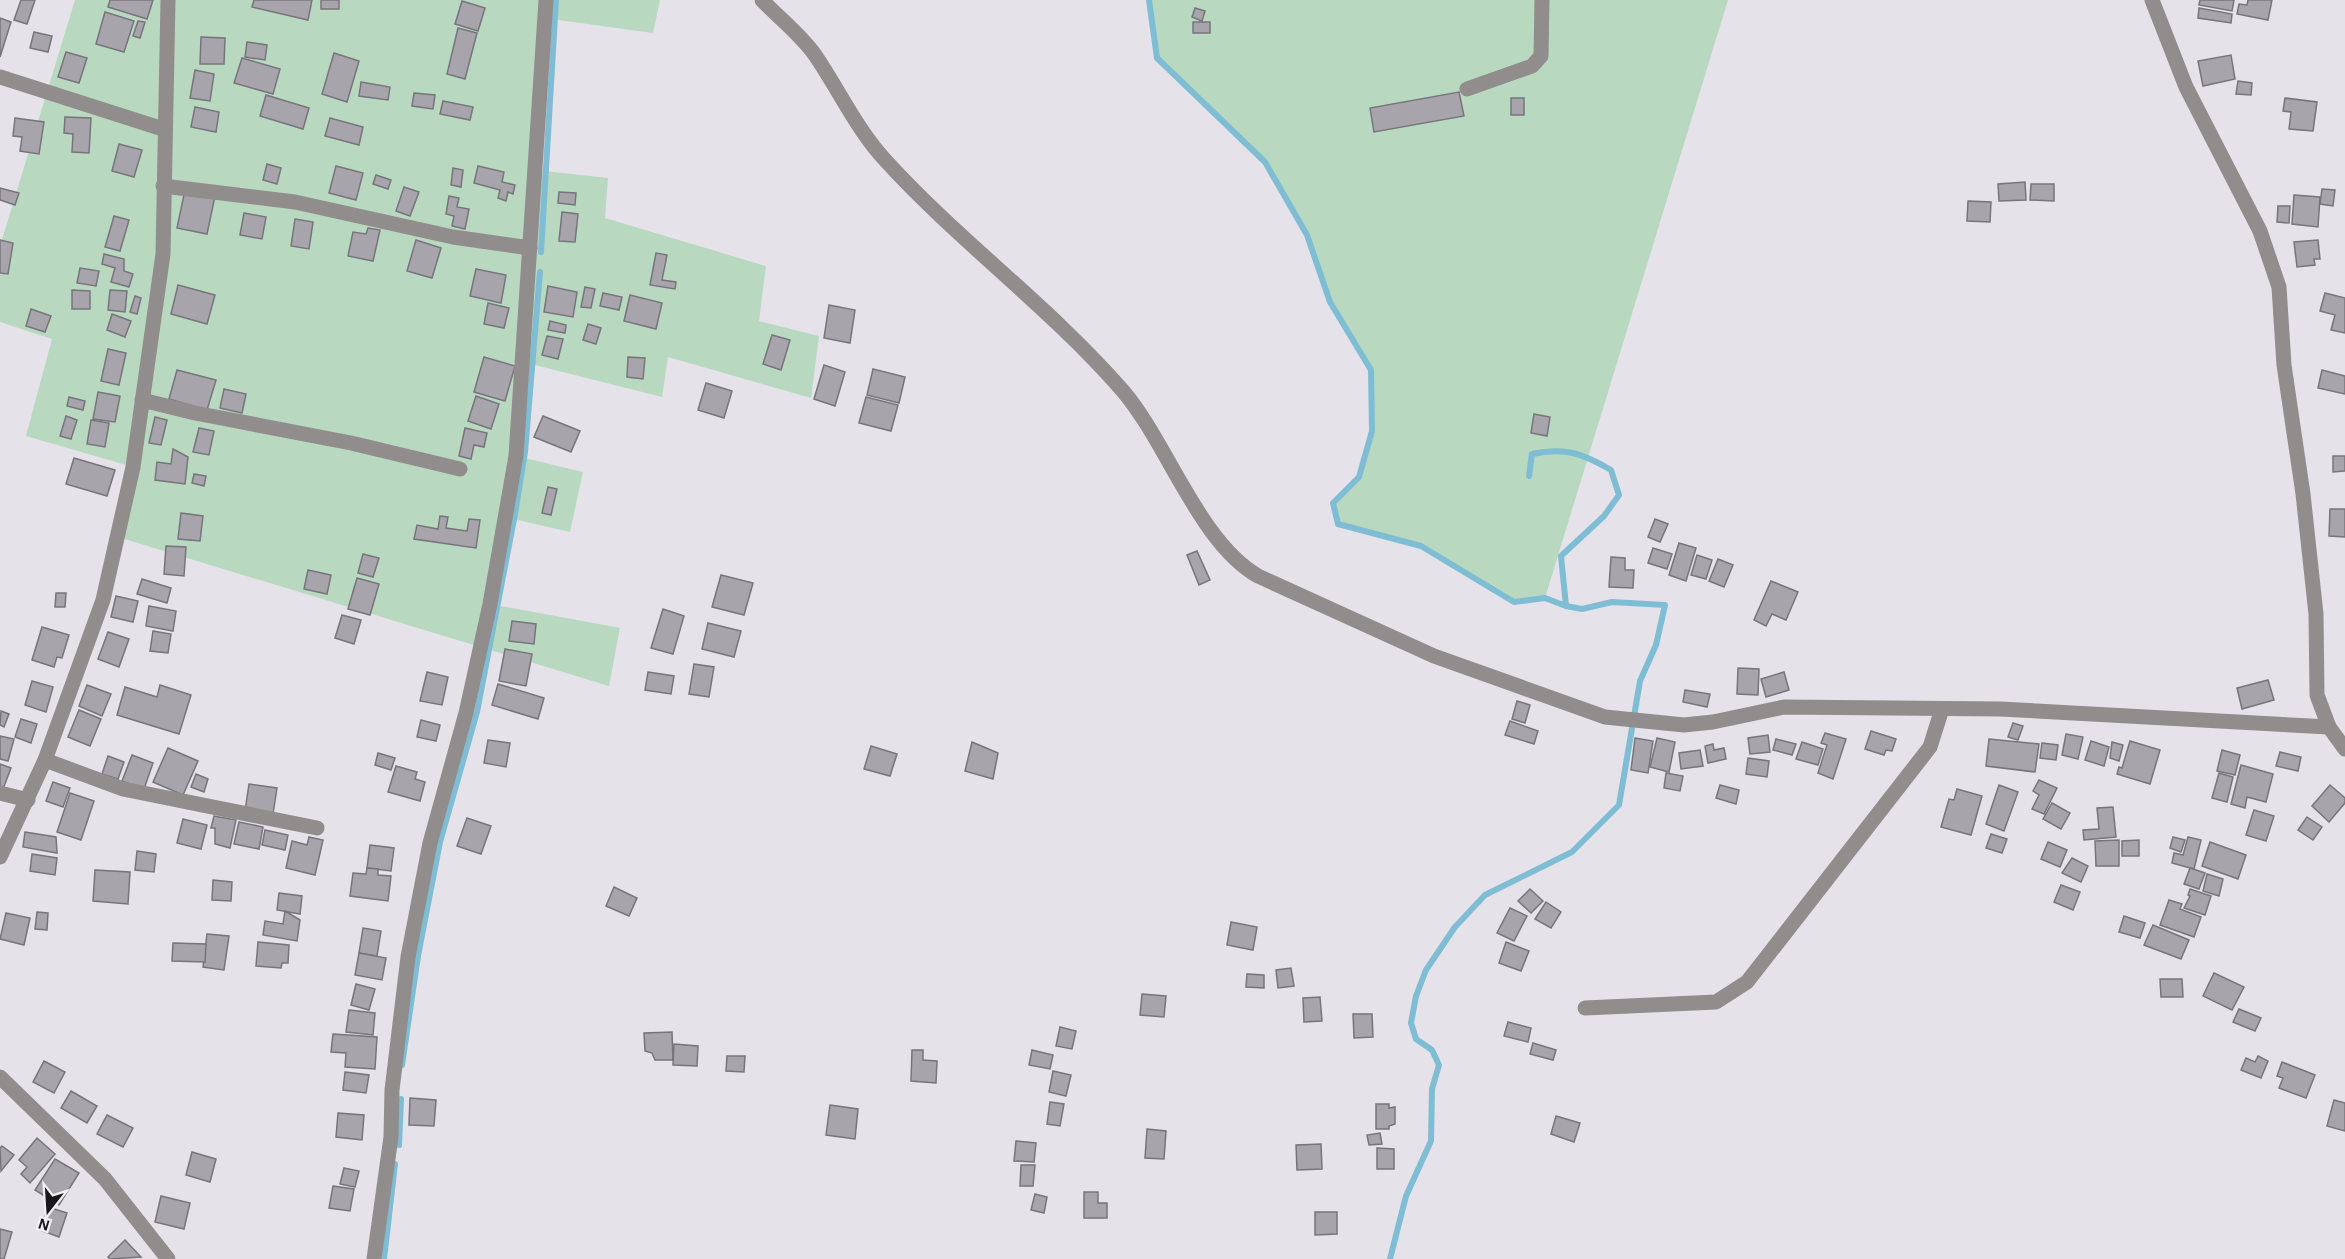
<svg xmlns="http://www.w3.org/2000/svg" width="2345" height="1259" viewBox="0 0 2345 1259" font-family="'Alegreya Sans',sans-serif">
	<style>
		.green { fill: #b8d9bf }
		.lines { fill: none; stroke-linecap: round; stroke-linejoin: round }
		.stream { stroke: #7ebdd3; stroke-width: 6 }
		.building { fill: #a7a4ac; stroke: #77757c; stroke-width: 1.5 }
		.minor { stroke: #918d8c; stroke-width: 15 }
	</style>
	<rect width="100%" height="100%" fill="#e5e2ea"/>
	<g class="green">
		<polygon points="75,0 660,0 653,33 544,18 535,170 608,178 605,218 766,266 759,321 819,336 811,398 668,357 662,397 523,362 516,456 583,472 570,532 505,517 490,604 620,628 609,686 118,537 133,467 26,436 52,339 0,322 0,246"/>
		<polygon points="1149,0 1728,0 1545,598 1514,602 1421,546 1338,524 1333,503 1359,477 1372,431 1371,370 1330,302 1307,235 1265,162 1157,58"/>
	</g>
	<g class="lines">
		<g class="stream">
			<polyline points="1149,0 1157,58 1265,162 1307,235 1330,302 1371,370 1372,431 1359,477 1333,503 1338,524 1421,546 1514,602 1545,598 1566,606"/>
			<polyline points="541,252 556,0"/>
			<polyline points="402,1065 418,956 440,842 477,712 515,514 525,452 540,272"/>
			<polyline points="399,1145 401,1099"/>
			<polyline points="384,1259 395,1164"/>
			<path d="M 1390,1259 L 1406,1196 L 1431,1141 L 1432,1089 L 1439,1065 L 1432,1050 L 1416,1039 L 1411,1023 L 1416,996 L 1426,970 L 1455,927 L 1485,895 L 1572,852 L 1619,805 L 1640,681 L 1656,645 L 1665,605 L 1612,602 L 1582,609 L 1566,606 L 1561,556 L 1604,516 L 1619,495 L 1611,470 C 1582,453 1565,447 1532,454 L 1529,476"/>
		</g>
	</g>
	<g class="building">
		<polygon points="21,0 35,0 27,24 14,20"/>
		<polygon points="110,0 153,0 147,19 108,7"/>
		<polygon points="254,0 312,0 308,20 252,7"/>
		<rect x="321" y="0" width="18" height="9"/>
		<polygon points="2200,0 2234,0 2232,11 2199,5"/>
		<polygon points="2248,0 2272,0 2268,20 2237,14 2239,4 2247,5"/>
		<polygon points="462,1 485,8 478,31 455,24"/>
		<polygon points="1195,8 1205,11 1202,21 1192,17"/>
		<polygon points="2199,8 2232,14 2231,23 2198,18"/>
		<polygon points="105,12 134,21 124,52 96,44"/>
		<polygon points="0,18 11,22 0,57"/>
		<polygon points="138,21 145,22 140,38 133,36"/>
		<rect x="1193" y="22" width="17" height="11"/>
		<polygon points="458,28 477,33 465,79 447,74"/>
		<polygon points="34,32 52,36 48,52 30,48"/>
		<polygon points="201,37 225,38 224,64 200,64"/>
		<polygon points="247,42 267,45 265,60 245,57"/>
		<polygon points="66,52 87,58 79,83 58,77"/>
		<polygon points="334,53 359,61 347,102 322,94"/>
		<polygon points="2231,55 2235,79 2203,86 2198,61"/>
		<polygon points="242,58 280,69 273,94 234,83"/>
		<polygon points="195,70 214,74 210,101 190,98"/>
		<polygon points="2238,81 2252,83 2251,95 2236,94"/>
		<polygon points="361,82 390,87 388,100 359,96"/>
		<polygon points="1459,92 1464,116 1374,132 1370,108"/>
		<polygon points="414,93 435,95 433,109 412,106"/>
		<polygon points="266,95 309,108 303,129 260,116"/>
		<rect x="1511" y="98" width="13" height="17"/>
		<polygon points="2285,98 2317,102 2313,131 2289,129 2291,112 2283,111"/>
		<polygon points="443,101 473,107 470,120 440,114"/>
		<polygon points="195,107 219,112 216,132 191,127"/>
		<polygon points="65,117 91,118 89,153 72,152 73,134 64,133"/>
		<polygon points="15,118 44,122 39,154 20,151 22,137 13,136"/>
		<polygon points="330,118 363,127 359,145 325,136"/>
		<polygon points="119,144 142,150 134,177 112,171"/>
		<polygon points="267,164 281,168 277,184 263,180"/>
		<polygon points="336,166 363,173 356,200 329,193"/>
		<polygon points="478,166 504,172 502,182 515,185 513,194 508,192 506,201 498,198 500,190 474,183"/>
		<polygon points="453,168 463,170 461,187 451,185"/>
		<polygon points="376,175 391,180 388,189 373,184"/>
		<polygon points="2025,182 2026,200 1999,201 1998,184"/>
		<polygon points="2031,184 2054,184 2054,201 2030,200"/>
		<polygon points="404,187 419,192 410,216 396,211"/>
		<polygon points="0,188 19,193 15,205 0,200"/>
		<polygon points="2322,189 2335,190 2333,206 2320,204"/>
		<polygon points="185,190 215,196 207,234 177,228"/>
		<polygon points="559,192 576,193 575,205 558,203"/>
		<polygon points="2294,195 2320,197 2318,227 2292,224"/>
		<polygon points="449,196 459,198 457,207 469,209 465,229 452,226 454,216 446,214"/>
		<polygon points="1968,201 1991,202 1990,222 1967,221"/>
		<polygon points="2278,206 2290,206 2289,223 2277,222"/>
		<polygon points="562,212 578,214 575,242 559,241"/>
		<polygon points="244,213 266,217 262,239 240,235"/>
		<polygon points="114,216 129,220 120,251 105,247"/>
		<polygon points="295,219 313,222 309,249 291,246"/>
		<polygon points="368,228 380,230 373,261 348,256 353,232 366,234"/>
		<polygon points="0,240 13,243 8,274 0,273"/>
		<polygon points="416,240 441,248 432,278 407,271"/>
		<polygon points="2318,240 2320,259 2314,259 2315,265 2297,267 2294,242"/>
		<polygon points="656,253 667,255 662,280 676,282 675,289 650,285"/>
		<polygon points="104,254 124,259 124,271 133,274 129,287 111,282 115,268 102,264"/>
		<polygon points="80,268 99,271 96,286 77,283"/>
		<polygon points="476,269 506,275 501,303 470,296"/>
		<polygon points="178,285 215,295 207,324 171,314"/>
		<polygon points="548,286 577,292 573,317 544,312"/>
		<polygon points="585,287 595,289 591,308 581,307"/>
		<polygon points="72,290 90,291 90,309 72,309"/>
		<polygon points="110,290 127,291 125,312 108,310"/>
		<polygon points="603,293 622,297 619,310 600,306"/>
		<polygon points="2325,293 2345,298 2345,333 2331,330 2335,315 2320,311"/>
		<polygon points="630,295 662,303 656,329 624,321"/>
		<polygon points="135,296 141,298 137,314 130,312"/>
		<polygon points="488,303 509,308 504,328 484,324"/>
		<polygon points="829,305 855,310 850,343 824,338"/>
		<polygon points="31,309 51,316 45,332 26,326"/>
		<polygon points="112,314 131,321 125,337 107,330"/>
		<polygon points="550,321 566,325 565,333 548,330"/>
		<polygon points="588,324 601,328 596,344 583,340"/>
		<polygon points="772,335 790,340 781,370 763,364"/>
		<polygon points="547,336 563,339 558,359 542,355"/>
		<polygon points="108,349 126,353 119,385 101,381"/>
		<polygon points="484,357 515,366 505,401 474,392"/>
		<polygon points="628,357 645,358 643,379 627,377"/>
		<polygon points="824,365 845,372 835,406 814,399"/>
		<polygon points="873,369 905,377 899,403 867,395"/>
		<polygon points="177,370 216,380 207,410 169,399"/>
		<polygon points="2322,370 2345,376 2345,394 2318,388"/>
		<polygon points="706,383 732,391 724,418 698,410"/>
		<polygon points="224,389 246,394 242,413 220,408"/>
		<polygon points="98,392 120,396 115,422 93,419"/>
		<polygon points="476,396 499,404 491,429 468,421"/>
		<polygon points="69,397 85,401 83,410 67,406"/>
		<polygon points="866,397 898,405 891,431 859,423"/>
		<polygon points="1534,414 1550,417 1547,436 1531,433"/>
		<polygon points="66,416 77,420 71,439 60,436"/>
		<polygon points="543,416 580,431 571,452 534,437"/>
		<polygon points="155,417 167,420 161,445 149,443"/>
		<polygon points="91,420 109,423 105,447 87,444"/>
		<polygon points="199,428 214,431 209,455 193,452"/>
		<polygon points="465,428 487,433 484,447 474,445 471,459 459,456"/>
		<polygon points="173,449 188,457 185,484 155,480 157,462 171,464"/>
		<polygon points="2333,456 2345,456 2345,471 2333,472"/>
		<polygon points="74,458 115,470 107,496 66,484"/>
		<polygon points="194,474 206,476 204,486 192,483"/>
		<polygon points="548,487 557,489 551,515 542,513"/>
		<polygon points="2330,509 2345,509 2345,537 2329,536"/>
		<polygon points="181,513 203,516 200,541 178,539"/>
		<polygon points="440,516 448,517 446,528 467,531 469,519 480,520 476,548 414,539 417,525 438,529"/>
		<polygon points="1655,519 1668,524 1660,542 1648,537"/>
		<polygon points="1679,543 1696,548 1686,581 1669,575"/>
		<polygon points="166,546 186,547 184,576 164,574"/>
		<polygon points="1653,548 1672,554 1667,569 1648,563"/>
		<polygon points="1197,551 1210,580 1199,585 1187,555"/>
		<polygon points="363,554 379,558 373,577 358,573"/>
		<polygon points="1697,555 1712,560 1706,579 1691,575"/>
		<polygon points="1611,557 1625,558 1625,570 1634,570 1633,588 1609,587"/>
		<polygon points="1718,559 1733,565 1724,587 1709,581"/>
		<polygon points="308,570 331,575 327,594 304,589"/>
		<polygon points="721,575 753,583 744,615 712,607"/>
		<polygon points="357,578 379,584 370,615 348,609"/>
		<polygon points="142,579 171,588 167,603 137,594"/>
		<polygon points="1771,581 1798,592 1786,620 1772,614 1766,626 1754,620"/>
		<polygon points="56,593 66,593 65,607 55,607"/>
		<polygon points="116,596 138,601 133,622 111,617"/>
		<polygon points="149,606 176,611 173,631 146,626"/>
		<polygon points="663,609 684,616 673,654 651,648"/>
		<polygon points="342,615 361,620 354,644 335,638"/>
		<polygon points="512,621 536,624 534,644 509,641"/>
		<polygon points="708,623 741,631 734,657 702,649"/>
		<polygon points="42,627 69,635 62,658 57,657 54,667 32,660"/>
		<polygon points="153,631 171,634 168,653 150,651"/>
		<polygon points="108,632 129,639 119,667 98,659"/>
		<polygon points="505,649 532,654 526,686 499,681"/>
		<polygon points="694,664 714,667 709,697 689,694"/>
		<polygon points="1738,668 1759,669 1758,695 1737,694"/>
		<polygon points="427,672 448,677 442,705 420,701"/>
		<polygon points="648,672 674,676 671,694 645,690"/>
		<polygon points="1784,672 1789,690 1766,697 1761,679"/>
		<polygon points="2268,680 2274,700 2242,709 2237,688"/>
		<polygon points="32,681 53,687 46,712 25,705"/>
		<polygon points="498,684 544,698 538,719 492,705"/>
		<polygon points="87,685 111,694 102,716 79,706"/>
		<polygon points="160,685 191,695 179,734 117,715 125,687 157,697"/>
		<polygon points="1685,690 1710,694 1707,707 1683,702"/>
		<polygon points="1517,701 1530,705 1525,723 1512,719"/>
		<polygon points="79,710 101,719 90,746 68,737"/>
		<polygon points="1,711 9,714 4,727 0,725"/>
		<polygon points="21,719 37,724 31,743 15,737"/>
		<polygon points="421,720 440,725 436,741 417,737"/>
		<polygon points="1510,721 1538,731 1534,744 1505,735"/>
		<polygon points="2013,723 2023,726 2018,740 2008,737"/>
		<polygon points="1871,731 1896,739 1892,751 1886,750 1884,755 1865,749"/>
		<polygon points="1825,733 1846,739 1833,779 1818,773 1827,745 1821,743"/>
		<polygon points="2066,734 2083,737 2078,759 2062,755"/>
		<polygon points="1768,735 1770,752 1750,754 1748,738"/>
		<polygon points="0,736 14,739 8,761 0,759"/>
		<polygon points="1635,738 1653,741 1648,773 1631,770"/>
		<polygon points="1657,738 1675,742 1669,772 1650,767"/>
		<polygon points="1776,739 1796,744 1792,755 1773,750"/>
		<polygon points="1989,739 2039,744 2035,772 1986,766"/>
		<polygon points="488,740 510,743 506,767 484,763"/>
		<polygon points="2091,741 2109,747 2104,766 2085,760"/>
		<polygon points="2130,741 2160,750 2150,784 2117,774 2119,767 2122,768"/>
		<polygon points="972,742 998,753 993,779 965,771"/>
		<polygon points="1802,742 1823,749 1818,765 1796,759"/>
		<polygon points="2112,742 2123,745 2119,761 2110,758"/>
		<polygon points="2042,743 2058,745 2056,760 2040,758"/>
		<polygon points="1713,744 1714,750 1724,748 1726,759 1708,763 1705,746"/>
		<polygon points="871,746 897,754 890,776 864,769"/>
		<polygon points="168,748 198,761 183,795 153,782"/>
		<polygon points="1700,750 1703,766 1681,769 1679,753"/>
		<polygon points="2222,750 2240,755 2235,775 2217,771"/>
		<polygon points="2280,752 2301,757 2298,771 2276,766"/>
		<polygon points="378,753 395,758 391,770 375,765"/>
		<polygon points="132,755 153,763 144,789 122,781"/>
		<polygon points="108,756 124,762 118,779 102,774"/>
		<polygon points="1748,758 1769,761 1767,777 1746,774"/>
		<polygon points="0,764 11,768 3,789 0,788"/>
		<polygon points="2241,765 2273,774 2266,802 2247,797 2245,808 2231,804"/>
		<polygon points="396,766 417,772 415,779 425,782 420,801 388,792"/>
		<polygon points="1666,773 1683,776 1680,791 1664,788"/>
		<polygon points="2219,773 2233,777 2227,802 2212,798"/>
		<polygon points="196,774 208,779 204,792 191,787"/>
		<polygon points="2039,780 2057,788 2044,814 2032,809 2039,795 2033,791"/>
		<polygon points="53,782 70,788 63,807 46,801"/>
		<polygon points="249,784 277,788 273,814 245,811"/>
		<polygon points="1720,785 1739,790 1736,804 1716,798"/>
		<polygon points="1999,785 2018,792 2004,831 1986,824"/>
		<polygon points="2330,785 2345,798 2345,803 2329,822 2312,806"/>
		<polygon points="1957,789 1982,796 1971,835 1941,827 1949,799 1954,800"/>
		<polygon points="70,793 94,801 81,840 57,832"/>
		<polygon points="2052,803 2070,813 2061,829 2043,819"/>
		<polygon points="2113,807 2116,837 2084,840 2083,830 2099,829 2097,808"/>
		<polygon points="2254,810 2274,816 2266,841 2246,835"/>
		<polygon points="214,816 236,820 230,848 215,844 215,828 211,828"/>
		<polygon points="2307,817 2322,827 2313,840 2298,830"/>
		<polygon points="467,818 491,826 481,854 457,846"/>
		<polygon points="183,819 207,825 201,849 177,843"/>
		<polygon points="239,822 263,827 259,849 234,844"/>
		<polygon points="265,830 288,835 285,850 262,845"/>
		<polygon points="25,832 56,837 57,853 23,847"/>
		<polygon points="1991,834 2007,839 2002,853 1986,848"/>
		<polygon points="309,837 323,840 315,875 286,868 292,841 307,845"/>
		<polygon points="2173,837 2185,840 2181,852 2170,848"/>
		<polygon points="2188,837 2201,840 2194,869 2172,863 2174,853 2183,855"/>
		<polygon points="2119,840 2119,866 2096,866 2095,841"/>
		<polygon points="2139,840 2139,856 2122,856 2122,841"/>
		<polygon points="2048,842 2067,850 2060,867 2041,859"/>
		<polygon points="2210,842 2246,855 2238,879 2202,866"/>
		<polygon points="370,845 394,848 391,871 367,868"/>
		<polygon points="137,851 156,854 154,872 135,870"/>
		<polygon points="32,854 57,858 55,875 30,871"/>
		<polygon points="2072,858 2088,866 2081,882 2062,873"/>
		<polygon points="367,868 378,869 378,875 391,876 388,901 350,896 353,873 366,874"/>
		<polygon points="2190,868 2205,873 2199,889 2184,884"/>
		<polygon points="95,870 130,872 128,904 93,901"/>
		<polygon points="2207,874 2223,879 2219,896 2203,891"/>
		<polygon points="213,880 232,882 231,901 212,900"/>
		<polygon points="2061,885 2080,892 2073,910 2054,902"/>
		<polygon points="614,887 637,898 629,916 606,906"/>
		<polygon points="1530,889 1543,901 1531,913 1518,901"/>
		<polygon points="2190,889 2211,896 2205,915 2184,908 2190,896 2188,895"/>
		<polygon points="279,893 302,896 300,914 277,910"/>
		<polygon points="2169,900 2182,904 2180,909 2201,917 2194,937 2160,925"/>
		<polygon points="1546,902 1561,912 1551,928 1535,919"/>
		<polygon points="1510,908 1527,916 1514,941 1497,933"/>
		<polygon points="285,911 300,920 297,941 263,935 265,921 283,924"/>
		<polygon points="37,912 48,913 47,930 35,929"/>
		<polygon points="6,913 30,918 24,945 0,939"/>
		<polygon points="2124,916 2145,923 2140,938 2119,932"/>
		<polygon points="1231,922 1257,927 1253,950 1227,945"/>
		<polygon points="2153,925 2189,940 2181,959 2144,945"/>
		<polygon points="363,928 381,931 377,956 359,953"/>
		<polygon points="207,934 229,936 224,970 203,967"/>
		<polygon points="258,942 289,945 288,963 282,963 281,968 256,966"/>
		<polygon points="1506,942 1529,951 1521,971 1499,963"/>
		<polygon points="173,943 206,944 205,962 172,961"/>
		<polygon points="359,953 386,958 382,980 355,975"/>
		<polygon points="1291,968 1294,986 1278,988 1276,970"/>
		<polygon points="2214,973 2244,987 2232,1010 2203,996"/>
		<polygon points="1247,974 1264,975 1264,988 1246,987"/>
		<polygon points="2160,979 2182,979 2183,997 2161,997"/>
		<polygon points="356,984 375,989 369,1010 351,1005"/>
		<polygon points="1142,994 1166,996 1164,1017 1140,1015"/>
		<polygon points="1320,997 1322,1021 1304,1022 1303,998"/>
		<polygon points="2239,1009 2261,1018 2255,1031 2233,1022"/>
		<polygon points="349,1010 375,1013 373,1035 346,1032"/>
		<polygon points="1353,1014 1372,1014 1373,1037 1354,1038"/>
		<polygon points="1508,1022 1531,1028 1528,1042 1504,1036"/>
		<polygon points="1060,1027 1076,1031 1072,1049 1056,1046"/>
		<polygon points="672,1032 673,1060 655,1060 652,1053 645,1051 644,1033"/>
		<polygon points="333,1034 377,1037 375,1069 345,1067 346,1053 331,1052"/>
		<polygon points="1533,1043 1556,1050 1553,1060 1530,1054"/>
		<polygon points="674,1044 698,1046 697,1066 673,1065"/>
		<polygon points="912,1050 923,1050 923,1060 937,1061 936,1083 911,1081"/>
		<polygon points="1032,1050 1053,1055 1050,1069 1029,1065"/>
		<polygon points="727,1056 745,1056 744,1072 726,1071"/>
		<polygon points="2258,1056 2268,1061 2261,1078 2241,1070 2246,1058 2255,1062"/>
		<polygon points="44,1061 65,1072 54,1093 33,1082"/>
		<polygon points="2282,1062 2315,1075 2306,1098 2279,1088 2283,1078 2277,1076"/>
		<polygon points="1053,1071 1071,1075 1066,1096 1049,1092"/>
		<polygon points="345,1072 369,1075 366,1093 343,1090"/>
		<polygon points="71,1091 97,1106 87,1123 61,1108"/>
		<polygon points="410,1098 436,1100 434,1126 409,1125"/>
		<polygon points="2334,1100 2345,1103 2345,1131 2327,1126"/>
		<polygon points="1050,1102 1064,1104 1060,1126 1047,1124"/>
		<polygon points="1376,1104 1389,1104 1389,1108 1395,1107 1395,1124 1389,1126 1389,1129 1376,1129"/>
		<polygon points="830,1105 858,1109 855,1139 826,1135"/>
		<polygon points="338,1113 364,1115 362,1140 336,1137"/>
		<polygon points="107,1115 133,1128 123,1147 97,1134"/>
		<polygon points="1556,1116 1580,1123 1574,1142 1551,1134"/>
		<polygon points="1147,1129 1166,1131 1164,1159 1145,1158"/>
		<polygon points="1380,1133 1382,1144 1369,1145 1367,1135"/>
		<polygon points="37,1138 55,1154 30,1183 21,1174 27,1167 19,1160"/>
		<polygon points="1016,1141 1036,1143 1034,1162 1014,1161"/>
		<polygon points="1321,1144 1322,1169 1297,1170 1296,1145"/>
		<polygon points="2,1146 14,1155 1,1171 0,1148"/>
		<polygon points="1377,1148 1394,1149 1394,1169 1377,1169"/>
		<polygon points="192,1152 216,1159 210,1182 186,1175"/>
		<polygon points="55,1159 79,1173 59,1205 35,1190"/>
		<polygon points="1021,1165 1035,1165 1033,1186 1020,1186"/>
		<polygon points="344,1168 359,1171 355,1187 340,1184"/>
		<polygon points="333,1186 354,1189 350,1211 329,1208"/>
		<polygon points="1084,1192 1098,1192 1098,1203 1107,1203 1107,1218 1084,1218"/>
		<polygon points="1035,1194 1047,1197 1044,1213 1031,1210"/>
		<polygon points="161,1196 190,1203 184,1229 155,1222"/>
		<polygon points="48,1207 67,1213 59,1237 40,1230"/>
		<polygon points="1315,1212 1337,1212 1337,1234 1315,1235"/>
		<polygon points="0,1229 12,1232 4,1259 0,1259"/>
		<polygon points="125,1240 141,1257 110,1259 108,1257"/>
	</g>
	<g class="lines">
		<g class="minor">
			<path d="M 762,0 C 779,18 801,35 815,55 C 839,90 857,130 886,161 C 960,242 1051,308 1123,391 C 1168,444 1199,542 1258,576 L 1434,656 L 1605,717 L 1684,725 L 1713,722 L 1784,707 L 2000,709 L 2329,727"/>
			<polyline points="2152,0 2186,87 2260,231 2279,287 2284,365 2303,494 2316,614 2317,695 2329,727 2345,749"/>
			<polyline points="0,77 163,129"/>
			<polyline points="1467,89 1532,66 1541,56 1542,0"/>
			<polyline points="163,186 295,202 453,237 530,248"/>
			<polyline points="142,400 195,413 351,443 460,469"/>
			<polyline points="45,760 123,789 317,828"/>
			<polyline points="0,793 28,800"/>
			<polyline points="0,857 45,760 103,600 133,467 163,254 168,0"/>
			<polyline points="1585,1008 1716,1002 1747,982 1930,747 1942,709"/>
			<polyline points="0,1077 105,1179 168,1259"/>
			<polyline points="374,1259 391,1137 392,1090 408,957 430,843 466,713 490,604 516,456 546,0"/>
		</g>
	</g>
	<g transform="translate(48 1211) rotate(197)" stroke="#f2eff7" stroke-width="4.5" paint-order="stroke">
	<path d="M0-4.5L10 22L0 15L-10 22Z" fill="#18181a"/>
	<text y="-9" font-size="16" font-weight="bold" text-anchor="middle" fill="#18181a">N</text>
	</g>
</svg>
